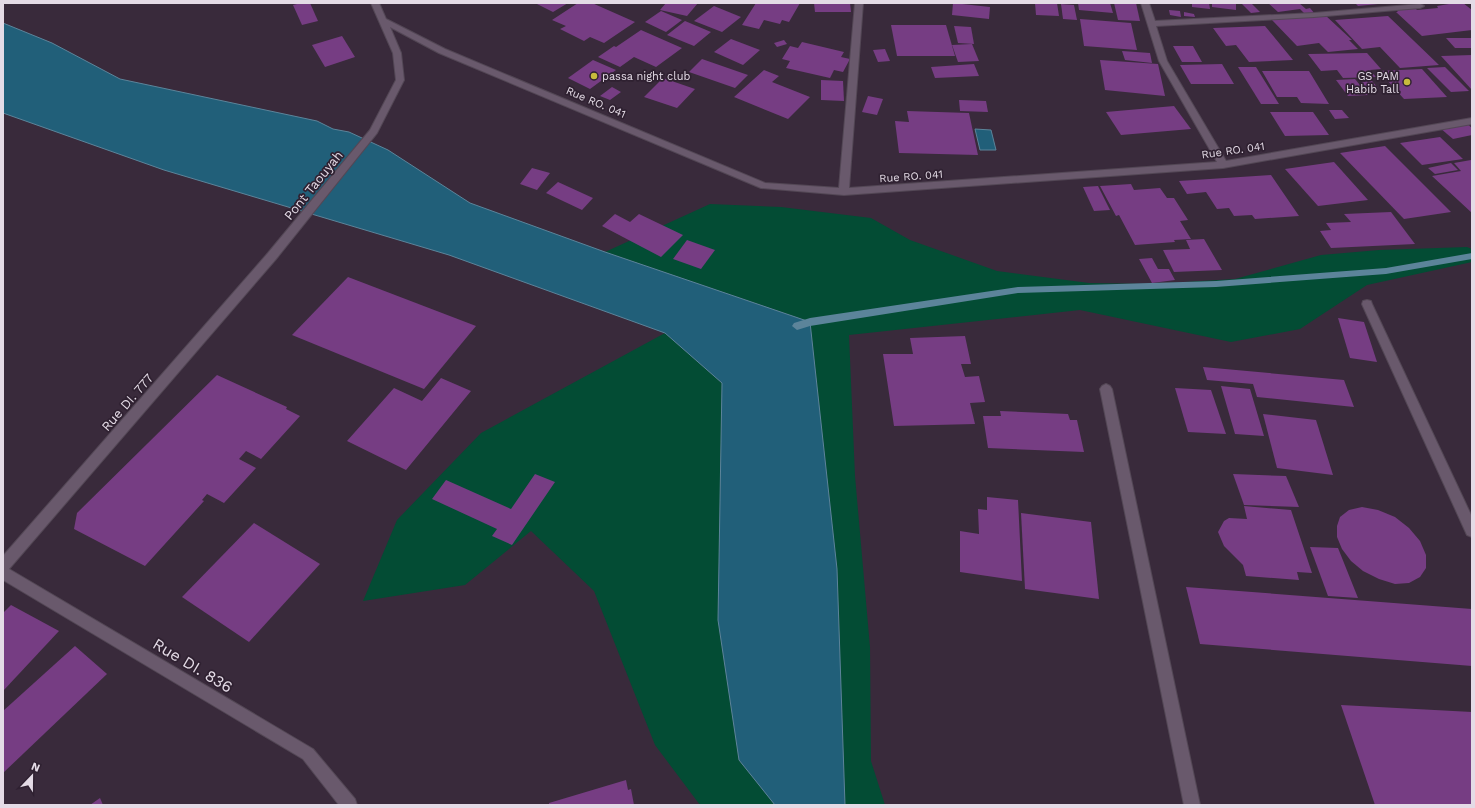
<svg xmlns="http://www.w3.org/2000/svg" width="1475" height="808" viewBox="0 0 1475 808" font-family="'Work Sans',sans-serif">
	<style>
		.green { fill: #034c34 }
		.water { fill: #215f79; stroke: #5c849a }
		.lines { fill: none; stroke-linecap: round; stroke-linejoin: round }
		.stream { fill: #5c849a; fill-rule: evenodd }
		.building { fill: #763d83 }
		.minor-casing { stroke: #534755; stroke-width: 2 }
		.minor { fill: #69596c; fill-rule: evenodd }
		.poi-dot { fill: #c7bb3c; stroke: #2f2131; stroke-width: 1.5 }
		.labels { text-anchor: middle; stroke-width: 3.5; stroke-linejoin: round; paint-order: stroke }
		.far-poi-label { font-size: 11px; fill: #e4dbe6; stroke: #2f2131; text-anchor: start }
		.far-street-label { font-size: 11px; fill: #e4dbe6; stroke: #2f2131 }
		.street-label { font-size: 13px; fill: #e4dbe6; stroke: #2f2131 }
		.near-street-label { font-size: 16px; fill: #e4dbe6; stroke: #2f2131 }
	</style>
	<rect width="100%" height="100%" fill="#392a3b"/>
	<g class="green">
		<polygon points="710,204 781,207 871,218 910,240 997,271 1089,283 1151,284 1235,279 1321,255 1379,250 1467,247 1472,249 1472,262 1367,285 1300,329 1231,342 1080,310 849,335 855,476 870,647 871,761 885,805 845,805 837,569 810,322 605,252"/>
		<polygon points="665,333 722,383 718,620 739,760 775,805 700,805 655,745 594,591 531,531 465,585 363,601 397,520 481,433"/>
	</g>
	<g class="water">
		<polygon points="3,23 52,43 120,79 317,121 333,129 349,132 388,150 470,203 605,252 810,322 837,569 845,805 775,805 739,760 718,620 722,383 665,333 449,255 164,170 3,113"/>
		<polygon points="975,129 991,130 996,150 980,150"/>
	</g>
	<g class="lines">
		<polygon class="stream" points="1472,253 1472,259 1386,274 1216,287 1018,293 810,326 797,330 792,326 794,323 810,318 1018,287 1216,281 1386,268"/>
	</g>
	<g class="building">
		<polygon points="301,3 310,3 318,21 302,25 293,5"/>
		<polygon points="535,3 568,3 553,12"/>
		<polygon points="578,3 592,3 635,22 604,43 590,37 584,41 560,29 566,26 552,20"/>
		<polygon points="666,3 698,3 687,16 660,10"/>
		<polygon points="756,3 800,3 789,22 782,20 780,24 764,20 759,29 742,25"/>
		<polygon points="814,3 850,3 851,12 815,12"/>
		<polygon points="953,3 990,7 989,19 952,15"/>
		<polygon points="1035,3 1057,3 1059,16 1036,15"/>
		<polygon points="1078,3 1110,3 1113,13 1079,10"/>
		<polygon points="1114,3 1136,3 1140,21 1118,20"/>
		<polygon points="1192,3 1209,3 1210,9 1192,7"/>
		<polygon points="1212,3 1236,3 1236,10 1212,7"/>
		<polygon points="1241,3 1251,3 1260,12 1251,13"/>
		<polygon points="1268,3 1299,3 1306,9 1310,8 1315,14 1305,14 1300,9 1278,12"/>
		<polygon points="1355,3 1378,3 1378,4 1358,6"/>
		<polygon points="1455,3 1463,3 1472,10 1472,30 1422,36 1396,12 1398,12 1396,10 1415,8 1417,10 1438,8 1437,6"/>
		<polygon points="1061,4 1074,5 1077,20 1063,19"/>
		<polygon points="714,6 741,17 722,32 694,21"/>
		<polygon points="1169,10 1180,11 1181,17 1170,15"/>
		<polygon points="661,11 682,20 666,32 645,22"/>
		<polygon points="1184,12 1194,14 1195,17 1184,16"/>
		<polygon points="1325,15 1352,40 1349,40 1358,49 1328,52 1319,43 1297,46 1272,20"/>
		<polygon points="1388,16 1439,65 1400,68 1380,47 1362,49 1335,20"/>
		<polygon points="1080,19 1131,23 1137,50 1084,46"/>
		<polygon points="685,21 711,32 694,46 667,35"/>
		<polygon points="891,25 946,25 955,56 897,56"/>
		<polygon points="954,26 971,27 974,44 958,43"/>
		<polygon points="1265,26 1293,60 1249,62 1236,45 1226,46 1213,28"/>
		<polygon points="641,30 682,48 656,67 634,57 620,67 598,57 614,46 616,47"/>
		<polygon points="342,36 355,57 325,67 312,45"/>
		<polygon points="1446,38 1472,38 1472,48 1455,48"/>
		<polygon points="731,39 760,50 743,65 714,52"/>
		<polygon points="784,40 787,44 777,47 774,43"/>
		<polygon points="802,42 844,52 841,57 850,59 843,72 834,70 830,78 786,68 790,61 782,59 790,46 798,48"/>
		<polygon points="972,44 979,61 958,62 952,45"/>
		<polygon points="1173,46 1193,46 1202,62 1182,62"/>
		<polygon points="885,49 890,61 878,62 873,50"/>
		<polygon points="1122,51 1150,53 1152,63 1125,60"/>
		<polygon points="1367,53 1381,69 1370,70 1376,77 1343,78 1337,70 1321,71 1308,54"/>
		<polygon points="1472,55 1472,90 1441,56"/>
		<polygon points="702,59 748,75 735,88 689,72"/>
		<polygon points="593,60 616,70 590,89 568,78"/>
		<polygon points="1100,60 1158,64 1165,96 1105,90"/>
		<polygon points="974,64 979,76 935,78 931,67"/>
		<polygon points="1222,64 1234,84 1191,84 1180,65"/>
		<polygon points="1238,67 1256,67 1279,104 1261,104"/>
		<polygon points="1445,67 1469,91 1451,92 1427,68"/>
		<polygon points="1422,69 1447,97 1404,99 1379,71"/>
		<polygon points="764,70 779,76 772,82 810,97 788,119 734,97"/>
		<polygon points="1262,71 1309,71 1329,104 1301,103 1297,97 1277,97"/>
		<polygon points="663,78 695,89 677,108 644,97"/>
		<polygon points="1355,79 1368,95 1348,96 1336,80"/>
		<polygon points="821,80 843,81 844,101 821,100"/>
		<polygon points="1372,81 1378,88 1367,89 1361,82"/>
		<polygon points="612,87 621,92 610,100 600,96"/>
		<polygon points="868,96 883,99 877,115 862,112"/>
		<polygon points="959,100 986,101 988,112 960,111"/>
		<polygon points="1174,106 1191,129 1121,135 1106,112"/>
		<polygon points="1329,110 1342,110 1349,118 1335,119"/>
		<polygon points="907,111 969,113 978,155 899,153 895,121 909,122"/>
		<polygon points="1270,112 1313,112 1329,135 1285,136"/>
		<polygon points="1466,123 1472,128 1472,135 1453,139 1440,128"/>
		<polygon points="1440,137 1463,159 1422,165 1400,143"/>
		<polygon points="1385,146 1451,212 1404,219 1340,153"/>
		<polygon points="1471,160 1472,161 1472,213 1432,176 1461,171 1454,163"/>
		<polygon points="1334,162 1368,200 1318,206 1285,169"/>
		<polygon points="1451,163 1458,170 1435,174 1428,168"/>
		<polygon points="532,168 550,173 537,190 520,184"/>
		<polygon points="1271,175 1299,216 1255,219 1252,215 1234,216 1229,208 1217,209 1206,192 1187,194 1179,181"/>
		<polygon points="558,182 593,198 582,210 546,193"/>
		<polygon points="1131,184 1134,190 1160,188 1167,198 1174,198 1188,220 1180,221 1191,239 1174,240 1175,242 1135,245 1119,215 1116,216 1100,186"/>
		<polygon points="1098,186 1110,210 1094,211 1083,187"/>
		<polygon points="1391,212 1415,244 1331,248 1320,231 1331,230 1326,223 1351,222 1344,214"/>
		<polygon points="615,214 630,222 639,214 683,235 661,257 602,226"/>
		<polygon points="1204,239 1222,270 1174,272 1163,250 1190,249 1186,240"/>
		<polygon points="687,240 715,250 701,269 673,259"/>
		<polygon points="1152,258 1158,269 1169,269 1175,280 1152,283 1139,259"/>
		<polygon points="348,277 476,326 424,389 292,335"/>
		<polygon points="1338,318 1364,322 1377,362 1350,358"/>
		<polygon points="965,336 971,364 961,364 965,377 979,376 985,402 970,403 975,424 894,426 883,354 913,354 910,338"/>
		<polygon points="1203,367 1344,380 1354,407 1257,397 1253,384 1207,380"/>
		<polygon points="217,375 287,407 286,409 300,416 261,459 246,451 239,459 256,468 224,503 207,494 202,500 204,501 145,566 74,529 77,513"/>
		<polygon points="441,378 471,391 406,470 347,441 394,388 422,401"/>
		<polygon points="1221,386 1250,389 1264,436 1235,434"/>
		<polygon points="1175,388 1211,390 1226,434 1188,432"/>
		<polygon points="1000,411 1068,414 1070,420 1077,420 1084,452 988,448 983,416 1001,416"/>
		<polygon points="1263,414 1316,420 1333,475 1277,468"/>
		<polygon points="535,474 555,482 512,545 492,536 497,529 432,499 446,480 511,509"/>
		<polygon points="1233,474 1286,476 1299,507 1244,505"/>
		<polygon points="987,497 1018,500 1022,581 960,572 960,531 979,534 978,509 987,510"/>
		<polygon points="1244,506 1291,510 1312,573 1297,572 1299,580 1246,576 1243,565 1224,546 1218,532 1224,521 1229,518 1247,519"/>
		<polygon points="1362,507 1378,510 1395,517 1409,528 1420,541 1426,555 1426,568 1420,577 1409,583 1395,584 1379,579 1363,571 1351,561 1342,549 1337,537 1337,526 1340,517 1349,510"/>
		<polygon points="1021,513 1091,522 1099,599 1025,589"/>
		<polygon points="254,523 320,564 249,642 182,597"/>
		<polygon points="1310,547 1338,548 1358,598 1328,596"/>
		<polygon points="1186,587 1472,609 1472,666 1200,644"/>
		<polygon points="11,605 59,631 3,691 3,613"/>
		<polygon points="75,646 107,674 3,773 3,711"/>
		<polygon points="1341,705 1472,712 1472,805 1375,805"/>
		<polygon points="626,780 628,790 631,789 634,805 549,805 549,803"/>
		<polygon points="100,798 103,805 90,805"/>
	</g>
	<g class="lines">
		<defs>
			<g id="minor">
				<polygon points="371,3 379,3 386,19 445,49 765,183 839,188 855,3 863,3 849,188 1217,162 1159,61 1141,3 1149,3 1155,21 1314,13 1420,4 1424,6 1420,8 1314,17 1156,26 1167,61 1226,161 1472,118 1472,124 1223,168 844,195 761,188 439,53 390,27 401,53 404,80 377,133 276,259 9,569 313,749 355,799 357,805 339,805 303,759 3,580 3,556 268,253 370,130 396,80 393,53"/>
				<polygon points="1367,300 1371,301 1372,304 1472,517 1472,537 1467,535 1362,304 1363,301"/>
				<polygon points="1106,384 1110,386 1112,389 1200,805 1184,805 1100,389 1102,386"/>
			</g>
		</defs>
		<use href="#minor" class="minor-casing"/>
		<use href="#minor" class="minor"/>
	</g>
	<g class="poi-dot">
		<circle cx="594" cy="76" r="4"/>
		<circle cx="1407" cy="82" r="4"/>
	</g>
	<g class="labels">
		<g class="far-poi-label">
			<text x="602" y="80">passa night club</text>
			<text x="1399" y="80" text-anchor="end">GS PAM<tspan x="1399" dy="13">Habib Tall</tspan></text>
		</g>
		<g class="far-street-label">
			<text transform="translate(596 102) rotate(23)" y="4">Rue RO. 041</text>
			<text transform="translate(1233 150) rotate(-8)" y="4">Rue RO. 041</text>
			<text transform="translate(911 176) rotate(-4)" y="4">Rue RO. 041</text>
		</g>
		<g class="street-label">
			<text transform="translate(313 185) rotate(-51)" y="5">Pont Taouyah</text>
			<text transform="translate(127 402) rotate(-49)" y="5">Rue DI. 777</text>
		</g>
		<g class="near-street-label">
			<text transform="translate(193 665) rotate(31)" y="6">Rue DI. 836</text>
		</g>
	</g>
	<rect width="1475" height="808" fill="none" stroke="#e4dbe6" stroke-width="8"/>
	<g transform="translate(32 776) rotate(22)" stroke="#2f2131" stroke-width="3" paint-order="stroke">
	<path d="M0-3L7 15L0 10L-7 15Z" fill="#e4dbe6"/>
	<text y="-6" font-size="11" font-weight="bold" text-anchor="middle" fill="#e4dbe6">N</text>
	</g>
</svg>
